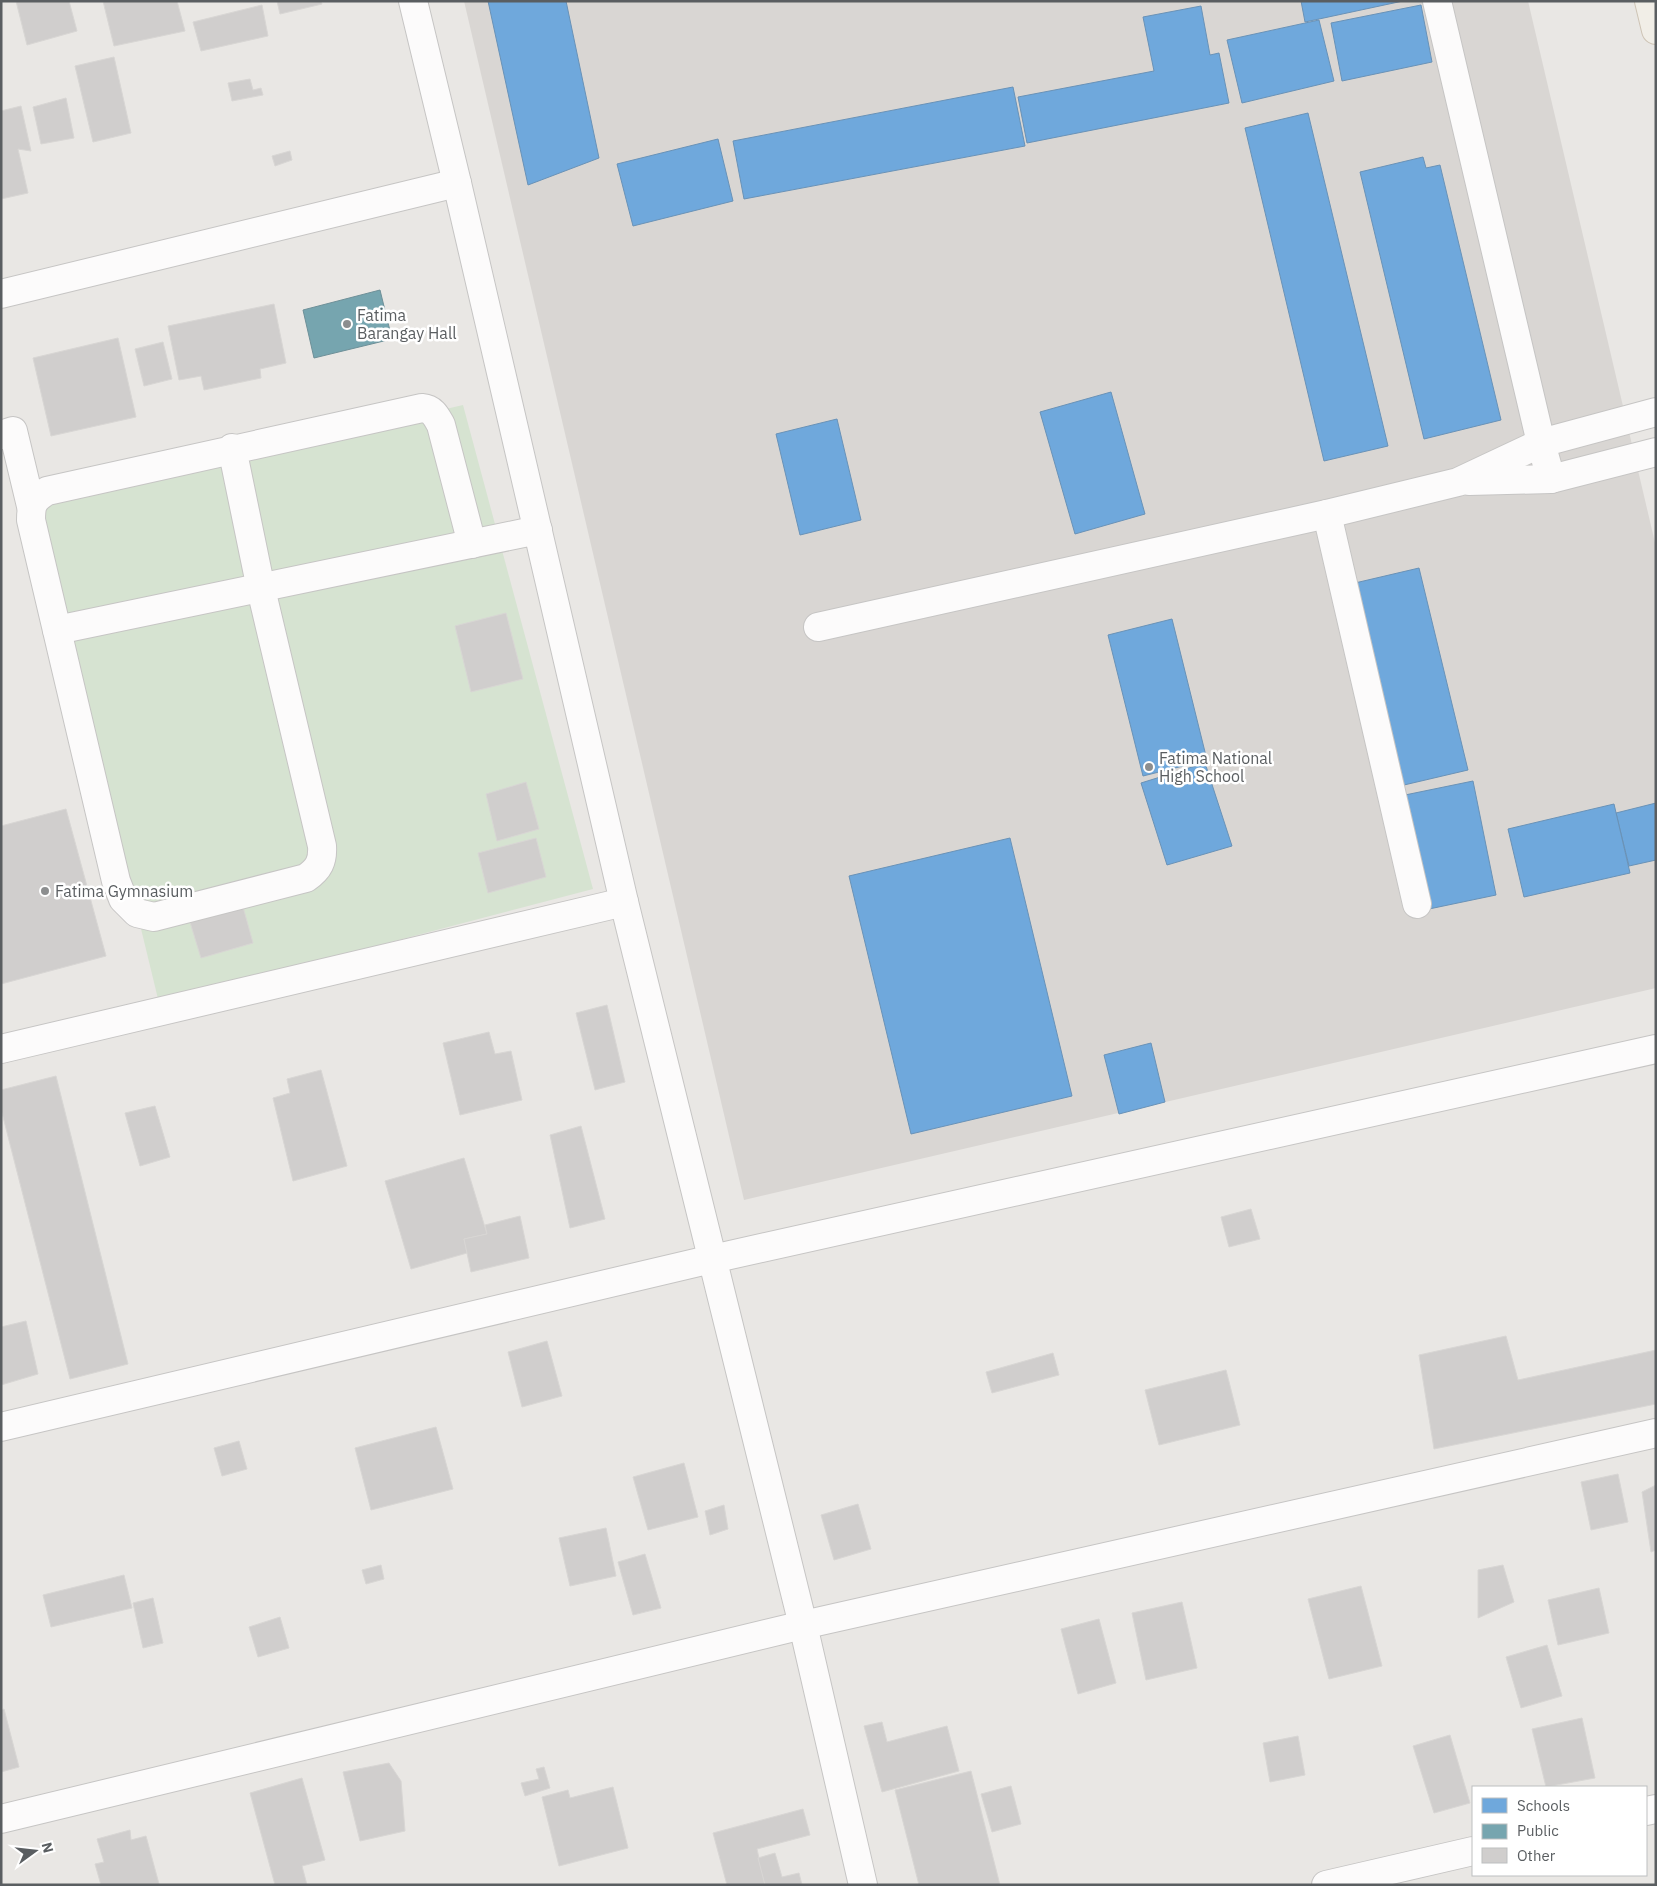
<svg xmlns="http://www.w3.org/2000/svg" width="1657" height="1886" viewBox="0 0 1657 1886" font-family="'IBM Plex Sans',sans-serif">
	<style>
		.education { fill: #d9d6d3 }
		.green { fill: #d6e3d1 }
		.schools { fill: #6fa8dc; stroke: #6992b7 }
		.public { fill: #76a5af; stroke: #6e9098 }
		.building { fill: #d0cecd; stroke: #d8d6d4 }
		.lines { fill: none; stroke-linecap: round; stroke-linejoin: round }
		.minor-casing { stroke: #c6c5c4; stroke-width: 30 }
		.major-casing { stroke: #cec4b5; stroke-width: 30 }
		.minor { stroke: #fcfbfb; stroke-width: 28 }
		.major { stroke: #f1eee7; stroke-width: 28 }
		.poi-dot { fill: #8c8e8f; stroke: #fff; stroke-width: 2 }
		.labels { text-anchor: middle; stroke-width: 5; stroke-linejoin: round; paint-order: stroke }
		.poi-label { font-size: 16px; fill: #5a5e61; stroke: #fff; text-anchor: start }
	</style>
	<rect width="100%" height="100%" fill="#e9e7e4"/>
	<polygon class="education" points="464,1 1528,1 1656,547 1656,988 744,1200"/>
	<polygon class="green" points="463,405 593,889 159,1003 38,504"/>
	<g class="schools">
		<polygon points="488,1 566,1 599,158 528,185"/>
		<polygon points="1301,1 1403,1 1305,22"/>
		<polygon points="1421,5 1432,62 1342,81 1331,23"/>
		<polygon points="1201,6 1210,55 1219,53 1229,103 1027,143 1018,97 1154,71 1143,17"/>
		<polygon points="1319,20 1334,81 1242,103 1227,40"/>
		<polygon points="1013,87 1025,146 744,199 733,141"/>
		<polygon points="1308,113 1388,446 1324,461 1245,128"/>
		<polygon points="718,139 733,201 633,226 617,164"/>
		<polygon points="1423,157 1426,168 1440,165 1501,420 1424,439 1360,172"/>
		<polygon points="1111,392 1145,514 1075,534 1040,412"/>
		<polygon points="837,419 861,520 800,535 776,434"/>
		<polygon points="1419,568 1468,770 1404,785 1355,583"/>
		<polygon points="1172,619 1207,760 1143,776 1108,635"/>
		<polygon points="1205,763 1232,846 1167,865 1141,783"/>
		<polygon points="1473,781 1496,895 1429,909 1405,795"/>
		<polygon points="1656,803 1656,860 1629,866 1616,813"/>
		<polygon points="1614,804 1630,873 1524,897 1508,829"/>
		<polygon points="1010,838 1072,1096 911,1134 849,876"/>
		<polygon points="1151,1043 1165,1102 1119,1114 1104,1055"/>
	</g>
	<polygon class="public" points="380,290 392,339 314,358 303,310"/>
	<g class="building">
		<polygon points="16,1 69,1 77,31 27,45"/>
		<polygon points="103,1 177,1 185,31 114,46"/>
		<polygon points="277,1 321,1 322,4 280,14"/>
		<polygon points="262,5 268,36 201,51 193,22"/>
		<polygon points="114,57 131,133 93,142 75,66"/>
		<polygon points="250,79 253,90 261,88 263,95 232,101 228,83"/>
		<polygon points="66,98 74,138 41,144 33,107"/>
		<polygon points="21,106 31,151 18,149 28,193 1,199 1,111"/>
		<polygon points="290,151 292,160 275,166 272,156"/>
		<polygon points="274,304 286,363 260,369 261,378 204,390 201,376 179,380 168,326"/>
		<polygon points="118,338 136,417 51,436 33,358"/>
		<polygon points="163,342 172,379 144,386 135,349"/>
		<polygon points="506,613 523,679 471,692 455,626"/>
		<polygon points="526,782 539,829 497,841 486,794"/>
		<polygon points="66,809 106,956 1,984 1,826"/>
		<polygon points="536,838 546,877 488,893 478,853"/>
		<polygon points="243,907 253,943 201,958 190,922"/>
		<polygon points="607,1005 625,1082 595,1090 576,1013"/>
		<polygon points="489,1032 495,1054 511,1051 522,1100 460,1115 443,1043"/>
		<polygon points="321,1070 347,1166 293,1181 273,1098 290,1093 287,1079"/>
		<polygon points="56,1076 128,1364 70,1379 1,1109 1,1090"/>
		<polygon points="155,1106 170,1157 140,1166 125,1113"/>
		<polygon points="581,1126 605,1219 570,1228 550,1135"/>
		<polygon points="464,1158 487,1234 464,1239 467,1253 411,1269 385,1181"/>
		<polygon points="1251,1209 1260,1239 1229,1247 1221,1217"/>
		<polygon points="520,1216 529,1258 471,1272 464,1239 487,1234 485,1225"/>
		<polygon points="26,1321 38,1374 1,1385 1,1327"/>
		<polygon points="1506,1336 1518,1380 1656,1350 1656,1404 1434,1449 1419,1355"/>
		<polygon points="547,1341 562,1396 522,1407 508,1352"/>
		<polygon points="1053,1353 1059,1375 992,1393 986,1372"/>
		<polygon points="1226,1370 1240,1425 1159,1445 1145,1390"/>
		<polygon points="436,1427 453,1489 371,1510 355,1448"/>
		<polygon points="239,1441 247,1469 222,1476 214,1448"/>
		<polygon points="684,1463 698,1517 648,1530 633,1477"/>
		<polygon points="1618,1474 1628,1522 1591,1530 1581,1482"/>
		<polygon points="1656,1485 1656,1550 1651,1552 1642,1492"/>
		<polygon points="858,1504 871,1549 834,1560 821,1515"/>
		<polygon points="724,1505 728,1529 710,1535 705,1511"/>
		<polygon points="606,1528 616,1576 570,1586 559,1538"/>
		<polygon points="645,1554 661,1608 633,1615 618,1562"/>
		<polygon points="381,1565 384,1579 366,1584 362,1570"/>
		<polygon points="1503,1565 1514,1602 1478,1618 1478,1570"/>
		<polygon points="124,1575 132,1608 51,1627 43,1595"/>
		<polygon points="1361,1586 1382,1666 1329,1679 1308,1599"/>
		<polygon points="1599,1588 1609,1633 1558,1645 1548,1600"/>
		<polygon points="153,1598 163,1643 143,1648 133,1603"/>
		<polygon points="1182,1602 1197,1668 1146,1680 1132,1613"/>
		<polygon points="280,1617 289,1648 258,1657 249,1627"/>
		<polygon points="1099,1619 1116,1683 1078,1694 1061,1629"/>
		<polygon points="1547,1645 1562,1696 1521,1708 1506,1657"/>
		<polygon points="4,1709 19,1767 1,1772 1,1710"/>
		<polygon points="1582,1718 1595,1778 1546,1787 1532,1729"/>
		<polygon points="882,1722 887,1742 947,1726 959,1771 882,1792 864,1726"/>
		<polygon points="1450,1735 1470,1803 1434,1813 1413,1746"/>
		<polygon points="1298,1736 1305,1775 1270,1782 1263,1743"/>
		<polygon points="389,1763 401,1781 405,1831 360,1841 343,1772"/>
		<polygon points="544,1767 550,1788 525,1796 521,1783 539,1779 536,1769"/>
		<polygon points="971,1771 1000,1885 919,1885 895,1790"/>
		<polygon points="302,1778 325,1860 302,1866 307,1885 275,1885 250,1793"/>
		<polygon points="1011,1786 1021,1824 992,1832 981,1794"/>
		<polygon points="613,1787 628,1848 559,1866 542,1797 568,1790 570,1798"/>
		<polygon points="803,1809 810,1835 757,1849 765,1885 727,1885 713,1833"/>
		<polygon points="130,1830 131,1840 146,1836 159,1884 101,1885 95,1864 104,1862 97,1839"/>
		<polygon points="775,1853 782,1877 799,1873 802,1885 765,1885 758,1858"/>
	</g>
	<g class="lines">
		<defs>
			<g id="minor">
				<polyline points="413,1 457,183 624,902 803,1625 863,1885"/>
				<polyline points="1437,1 1541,443 1551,479"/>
				<polyline points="1,294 457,183"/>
				<polyline points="1,435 13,431 31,506"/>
				<path d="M 232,448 L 261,589 L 322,846 C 323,861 319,869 306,878 L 154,917 L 137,913 L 123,899 L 116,881 L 31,520 C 31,504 33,500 47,491 L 422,408 C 433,409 436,416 441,425 L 472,544"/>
				<polyline points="1469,481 1551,479 1656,452"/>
				<polyline points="1327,514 1417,904"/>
				<polyline points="818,627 1327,514 1458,482 1541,443 1656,412"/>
				<polyline points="57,630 538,530"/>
				<polyline points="1,1049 624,902"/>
				<polyline points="1,1427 712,1259 1656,1049"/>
				<polyline points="1646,1811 1656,1809"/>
				<polyline points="1,1819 803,1625 1656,1433"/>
				<polyline points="1326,1885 1473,1851"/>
			</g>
			<polyline id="major" points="1649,1 1656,30"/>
		</defs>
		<use href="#minor" class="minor-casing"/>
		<use href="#major" class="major-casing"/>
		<use href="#minor" class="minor"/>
		<use href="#major" class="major"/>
	</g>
	<g class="poi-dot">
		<circle cx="347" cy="324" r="5"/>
		<circle cx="1149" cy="767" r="5"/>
		<circle cx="45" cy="891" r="5"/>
	</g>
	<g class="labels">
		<g class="poi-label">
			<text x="357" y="321">Fatima<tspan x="357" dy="18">Barangay Hall</tspan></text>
			<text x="1159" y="764">Fatima National<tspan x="1159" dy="18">High School</tspan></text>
			<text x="55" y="897">Fatima Gymnasium</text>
		</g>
	</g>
	<rect width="1657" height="1886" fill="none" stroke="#5a5e61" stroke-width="5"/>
	<rect x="1472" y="1786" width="175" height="90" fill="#ffffff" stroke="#bdbfc0"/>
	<rect x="1482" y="1798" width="25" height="15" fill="#6fa8dc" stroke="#bdbfc0"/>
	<text x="1517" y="1811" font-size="15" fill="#5a5e61">Schools</text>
	<rect x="1482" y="1824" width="25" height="15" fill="#76a5af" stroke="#bdbfc0"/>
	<text x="1517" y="1836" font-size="15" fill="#5a5e61">Public</text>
	<rect x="1482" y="1848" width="25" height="15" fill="#d0cecd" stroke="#bdbfc0"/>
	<text x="1517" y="1861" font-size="15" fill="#5a5e61">Other</text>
	<g transform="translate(35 1851) rotate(75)" stroke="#ffffff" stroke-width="4" paint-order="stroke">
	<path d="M0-4L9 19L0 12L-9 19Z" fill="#5a5e61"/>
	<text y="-8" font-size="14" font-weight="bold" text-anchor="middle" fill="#5a5e61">N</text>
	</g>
</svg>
